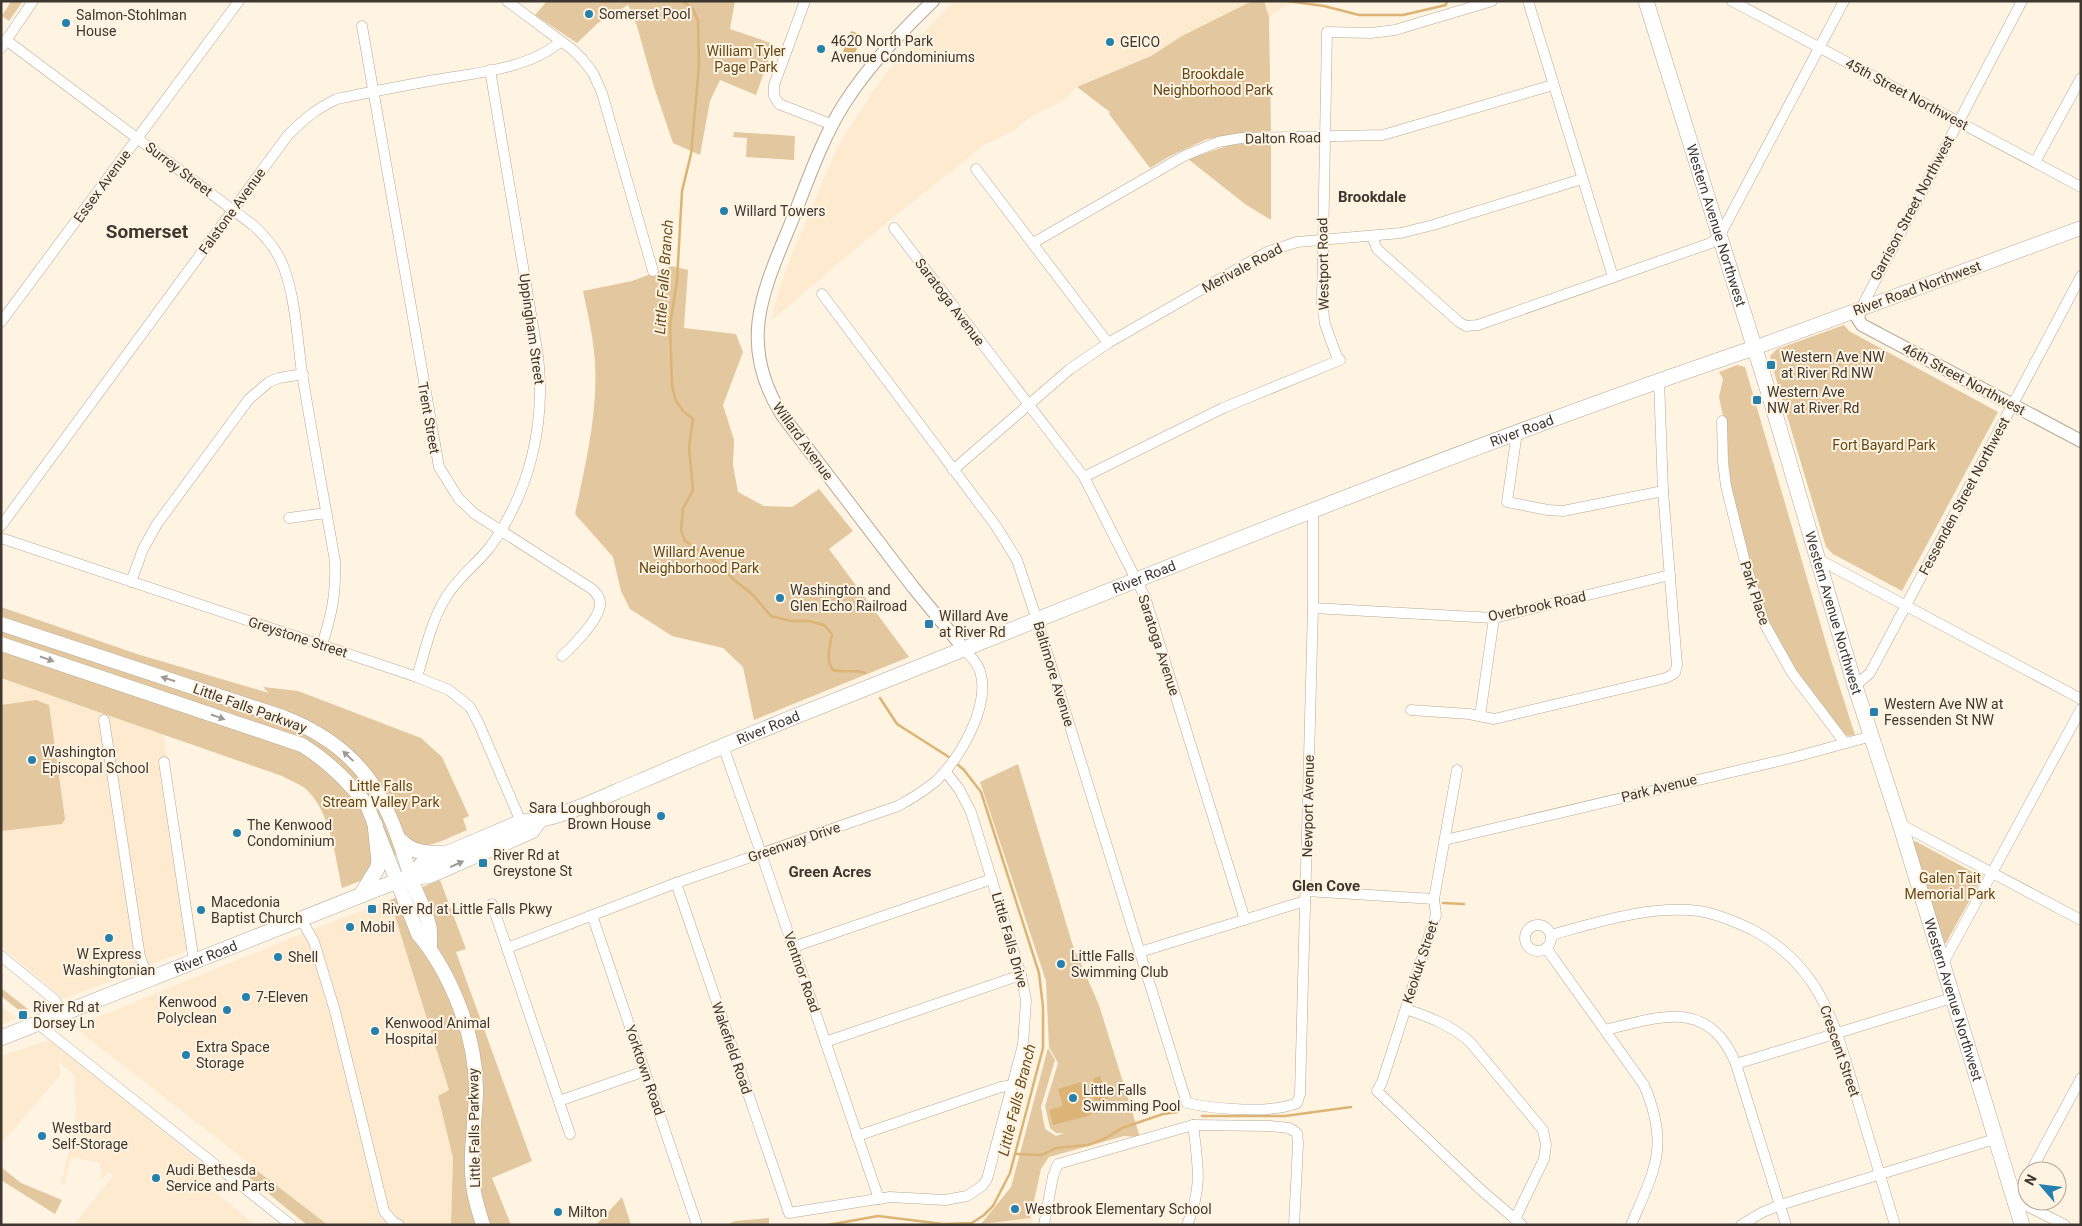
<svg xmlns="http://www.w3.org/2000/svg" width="2082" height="1226" viewBox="0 0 2082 1226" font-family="Roboto,sans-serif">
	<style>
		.built { fill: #fdeacf }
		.green { fill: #e3c79e }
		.water { fill: #dcb475 }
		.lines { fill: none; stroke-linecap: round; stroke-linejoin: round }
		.stream { stroke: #dcb475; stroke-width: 2.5 }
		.minor-casing { stroke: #b5a894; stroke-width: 11 }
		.tertiary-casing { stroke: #b5a894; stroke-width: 14 }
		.secondary-casing { stroke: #b5a894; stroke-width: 15 }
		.primary-casing { stroke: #b5a894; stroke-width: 16 }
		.minor { stroke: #fff; stroke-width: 10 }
		.tertiary { stroke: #fff; stroke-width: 12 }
		.secondary { stroke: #fff; stroke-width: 14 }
		.primary { stroke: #fff; stroke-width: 15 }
		.oneway { fill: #9e9b97 }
		.poi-dot { fill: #2580ae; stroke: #fff3e2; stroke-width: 2 }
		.labels { text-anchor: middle; stroke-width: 4; stroke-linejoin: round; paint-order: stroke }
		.poi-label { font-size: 14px; fill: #3d372f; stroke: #fff3e2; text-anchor: start }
		.park-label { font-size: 14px; fill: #634717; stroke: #fff3e2 }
		.street-label { font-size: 14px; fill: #3d372f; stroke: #fff3e2 }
		.neighbourhood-label { font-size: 15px; font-weight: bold; fill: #3d372f; stroke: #fff3e2 }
		.water-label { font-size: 15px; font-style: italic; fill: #6a4e1f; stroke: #fff3e2 }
		.district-label { font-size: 19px; font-weight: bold; fill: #3d372f; stroke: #fff3e2 }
	</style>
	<rect width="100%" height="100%" fill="#fff3e2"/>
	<g class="built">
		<polygon points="954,1 1252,1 1182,36 1151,56 1077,87 1061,102 1030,117 1013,131 987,143 881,227 771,321 780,287 792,255 836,150 871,94 889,70"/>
		<polygon points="1264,1 1301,1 1281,8 1269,17"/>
		<polygon points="1,678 164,735 198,946 64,999 3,948 1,945"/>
		<polygon points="390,900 449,1091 438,1096 453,1158 451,1225 328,1225 74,1027 308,931"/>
		<polygon points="1,1006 17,1018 1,1025"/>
		<polygon points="50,1040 204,1165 204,1183 255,1225 74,1225 113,1176 109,1172 102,1180 100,1163 71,1157 64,1186 61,1184 75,1125 76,1107 74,1075 59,1062 60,1075 1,1144 1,1056"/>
		<polygon points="1040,1174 1031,1225 986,1225 1007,1194"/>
	</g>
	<g class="green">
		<polygon points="11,1 23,1 9,21 2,16"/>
		<polygon points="547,1 735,1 730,29 774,44 756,95 720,80 710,101 700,155 673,143 654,87 637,26 628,5 598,23 577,43 535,15"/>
		<polygon points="1252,1 1264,1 1269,17 1271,131 1207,139 1170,156 1150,168 1109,114 1110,112 1077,87 1151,56 1182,36"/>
		<polygon points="734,132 795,136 794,160 746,157 747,138 733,137"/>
		<polygon points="1258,142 1271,144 1271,220 1245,204 1188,159 1230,145"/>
		<path d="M 672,266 L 688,270 L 684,328 L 736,334 L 743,352 L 723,405 L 734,440 L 733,465 L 738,492 L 764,506 L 792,507 L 819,489 L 853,531 L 829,549 L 909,657 L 754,720 L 743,667 L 723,648 L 672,636 L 630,609 L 621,591 L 613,557 L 575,514 C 586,462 600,405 594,351 C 592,331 587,311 583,291 L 632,281 Z"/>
		<polygon points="1844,325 1849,331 1998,412 1902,591 1833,554 1826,547 1771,362 1770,356 1777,349"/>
		<polygon points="1737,365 1745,367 1831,660 1855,735 1848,736 1844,734 1803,683 1766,623 1731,490 1726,430 1719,397 1723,379 1719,372"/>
		<path d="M 1,607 L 137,654 L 269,693 L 263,687 L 298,691 L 421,738 L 442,757 L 469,816 L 463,819 L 467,830 L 442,841 L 378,861 L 365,879 L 342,888 C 335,856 331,813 306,789 C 300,784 289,780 282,776 L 1,678 Z"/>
		<polygon points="36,700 49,705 65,819 62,824 1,831 1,705"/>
		<polygon points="1018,764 1073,946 1099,1005 1140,1137 1124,1136 1049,1157 1041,1169 1030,1218 981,1224 1011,1187 1048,1048 1055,1060 1041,1107 1045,1129 1056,1136 1064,1133 1056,1133 1050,1128 1045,1106 1058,1063 1049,1047 1046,981 980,782"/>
		<polygon points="1915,841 1980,876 1980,881 1946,943 1943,943 1912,843"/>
		<polygon points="440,880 466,949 456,952 532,1161 492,1178 511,1225 451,1225 453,1158 438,1096 449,1090 390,900"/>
		<polygon points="1,988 28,1009 21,1012 1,996"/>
		<polygon points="247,1163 328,1225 307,1225 247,1176"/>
		<polygon points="1,1167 21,1183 62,1200 55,1214 1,1180"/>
		<polygon points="622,1197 631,1225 596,1225"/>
		<polygon points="769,1218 769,1225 726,1225 735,1221"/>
	</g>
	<g class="water">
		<polygon points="851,31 862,35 854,56 843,52"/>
		<polygon points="1100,1076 1107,1099 1095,1103 1091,1090 1094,1078"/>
		<polygon points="1081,1082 1091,1115 1053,1125 1049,1110 1063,1106 1058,1089"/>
	</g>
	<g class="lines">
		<g class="stream">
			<path d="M 682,1 L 693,9 L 698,21 L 699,65 L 691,154 L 682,191 L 677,281 L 670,325 L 672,386 L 676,401 L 683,411 L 693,419 L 689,447 L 693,490 L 683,509 L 681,530 L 685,541 L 719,564 L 732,578 L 753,595 L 771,616 L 791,621 L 809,621 L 824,625 L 832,634 C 830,646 825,660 833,670 C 844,673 854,669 865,673"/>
			<polyline points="1287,1 1324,6 1359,15 1403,15 1446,5 1447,1"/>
			<polyline points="880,698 897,724 952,759"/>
			<polyline points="1443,903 1464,904"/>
			<polyline points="1202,1116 1285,1116 1351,1107"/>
			<polyline points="1016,1154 1042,1155 1056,1148 1088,1145 1104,1139 1122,1128 1163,1114 1178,1112"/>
			<polyline points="828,1225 878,1216 943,1224 972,1223 984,1215 993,1206 1010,1173 1043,1048 1043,1007 1039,973 981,792 964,770 956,763"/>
		</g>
		<defs>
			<g id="minor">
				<polyline points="507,1 573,50 583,60 593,73 602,93 653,271"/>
				<polyline points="805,1 774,85 774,96 779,104 833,125"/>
				<polyline points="1528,1 1613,277"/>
				<polyline points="1732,1 2081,187"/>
				<path d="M 362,26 L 439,467 L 459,499 L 475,514 L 592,589 C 596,593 600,597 600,602 C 602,617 573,646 562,656"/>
				<path d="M 6,40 L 253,225 C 266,237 278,251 284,268 C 296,301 297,338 302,373 C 312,435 324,498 335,561 C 336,595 332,613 322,645"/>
				<polyline points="1,48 33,1"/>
				<polyline points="2035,162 2081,78"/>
				<polyline points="976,169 1108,343"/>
				<polyline points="894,228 1084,477 1145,597 1245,920"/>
				<polyline points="1372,236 1377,249 1459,322 1466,326 1478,325 1711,243 1719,237 1844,1"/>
				<polyline points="1033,243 1184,156 1218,142 1241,138 1383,135 1553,85"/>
				<path d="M 822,294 L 996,526 L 1017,560 L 1037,620 L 1182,1088 L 1187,1103 C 1214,1109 1272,1114 1297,1103 L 1300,1094 L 1313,608 L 1313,509"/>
				<polyline points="1860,310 2022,1"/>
				<polyline points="1,322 239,1"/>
				<polyline points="1722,421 1723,462 1726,486 1745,562 1764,623 1792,673 1845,743"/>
				<polyline points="1517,432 1507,502 1548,510 1563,511 1663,491"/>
				<polyline points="953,470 1070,369 1108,343 1267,252 1297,242 1401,233 1433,225 1582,179"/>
				<polyline points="1084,477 1223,408 1340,360 1337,357 1325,324 1322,303 1327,32 1371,33 1395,30 1492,1"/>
				<polyline points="289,518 326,513"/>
				<path d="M 1,526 L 288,135 C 303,120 317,108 337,99 C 369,92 402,86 435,80 C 475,73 530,69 561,41"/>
				<polyline points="1,538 417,677 449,690 470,707 479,724 521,822"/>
				<polyline points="1818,559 2081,699"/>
				<polyline points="131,582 143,549 157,524 249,399 269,382 279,378 303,374"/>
				<polyline points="1313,608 1494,618 1670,575"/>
				<path d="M 417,677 C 425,651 431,622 445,599 C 456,579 476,565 490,547 C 530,492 546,423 538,356 L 490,70"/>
				<polyline points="1855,686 1870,673 2081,276"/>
				<polyline points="1411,710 1469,714 1494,719 1666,678 1675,673 1677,665 1663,491 1659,380"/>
				<polyline points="1480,716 1494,618"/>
				<polyline points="104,720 140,957 149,980"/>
				<polyline points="723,746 761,853 879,1199"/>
				<polyline points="164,762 194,962"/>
				<polyline points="1457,770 1434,899 1436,915 1433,924 1382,1082 1377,1091 1480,1189 1522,1225"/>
				<polyline points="1900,824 2081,920"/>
				<polyline points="1445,840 1795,757 1872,736"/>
				<polyline points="676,883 789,1213 890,1197 945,1200 967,1196 982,1186 987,1179 1023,1045 1026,1000 1021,975 971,812 959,789 945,771"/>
				<polyline points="1306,891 1434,899"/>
				<polyline points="492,904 570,1134"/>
				<polyline points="592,915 697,1225"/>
				<polyline points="301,919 314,942 335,1011 384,1211 393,1222 399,1225"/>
				<circle cx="1538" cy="938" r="13"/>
				<path d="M 1551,935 C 1598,922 1650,905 1699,911 C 1718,914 1736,922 1753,930 C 1825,969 1836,1030 1858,1102 C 1870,1143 1883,1184 1895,1225"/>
				<polyline points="793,947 992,879"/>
				<path d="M 507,948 L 676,883 L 898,806 C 911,799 924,791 936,781 C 960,758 991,706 980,671 C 977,662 970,656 964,649"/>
				<path d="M 1546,948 L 1644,1085 C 1670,1146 1655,1169 1631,1225"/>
				<polyline points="1140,952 1305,901"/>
				<polyline points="1,956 55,1000 64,1014"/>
				<polyline points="1942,965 2081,709"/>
				<path d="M 1406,1009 C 1429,1017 1451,1025 1470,1042 L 1543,1130 L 1546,1145 L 1544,1159 L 1515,1219"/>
				<polyline points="38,1024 291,1225"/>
				<path d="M 1605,1030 C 1659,1017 1709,997 1736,1064 L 1786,1225"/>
				<polyline points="825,1042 1021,975"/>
				<polyline points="1736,1064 1952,998"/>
				<polyline points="559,1101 645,1071"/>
				<polyline points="857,1136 1001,1087 1013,1085"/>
				<polyline points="2031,1171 2081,1078"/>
				<polyline points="2027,1178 2015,1200 2065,1225"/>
				<polyline points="1044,1225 1053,1176 1058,1164 1193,1125 1270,1126 1289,1128 1297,1133 1298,1144 1294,1225"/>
				<path d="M 1187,1225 C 1203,1187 1198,1165 1193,1125"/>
				<polyline points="1741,1225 1763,1212 1780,1205 1995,1139"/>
			</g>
			<g id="tertiary">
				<path d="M 933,1 C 900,33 869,65 844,104 C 822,139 808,180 793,218 C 764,289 736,342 782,415 L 913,587 L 964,649"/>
				<polyline points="1860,310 1858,319 1862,325 2081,441"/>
			</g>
			<g id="secondary">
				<polyline points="1754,348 2081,228"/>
				<path d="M 1,624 L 283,717 C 363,748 388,798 410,875 C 415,892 425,908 429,925 C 431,932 430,941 430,948"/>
				<path d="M 1,644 L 302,745 C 328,761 348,781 367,805 L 418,934 C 451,973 476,1036 476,1089 C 476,1120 469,1153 473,1184 C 474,1198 479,1212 483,1225"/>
			</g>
			<g id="primary">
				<path id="s1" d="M 1646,1 L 1770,397 L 1855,686 L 1900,824 L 2022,1225"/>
				<path d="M 401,841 C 412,852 425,854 440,853"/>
				<path id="s2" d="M 411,877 L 422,864 L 521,822 C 556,821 601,798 634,784 C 697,757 760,730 824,705 C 1133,582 1439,455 1754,348"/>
				<polyline points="361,895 377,869 379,862 375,824"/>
				<path id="s3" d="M 1,1038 L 397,881 L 411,877 L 429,876 L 532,831 L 539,821"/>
			</g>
		</defs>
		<use href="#minor" class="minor-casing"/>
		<use href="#tertiary" class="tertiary-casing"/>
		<use href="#secondary" class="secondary-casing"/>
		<use href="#primary" class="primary-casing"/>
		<use href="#minor" class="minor"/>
		<use href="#tertiary" class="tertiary"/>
		<use href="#secondary" class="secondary"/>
		<use href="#primary" class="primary"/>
	</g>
	<defs><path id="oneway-solid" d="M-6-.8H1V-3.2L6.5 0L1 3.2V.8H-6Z" transform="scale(1.25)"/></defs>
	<g class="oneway">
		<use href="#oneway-solid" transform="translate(47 659) rotate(19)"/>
		<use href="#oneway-solid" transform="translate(168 679) rotate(-162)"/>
		<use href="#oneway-solid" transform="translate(218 717) rotate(19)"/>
		<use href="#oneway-solid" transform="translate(348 756) rotate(-137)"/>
		<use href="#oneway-solid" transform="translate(457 864) rotate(-24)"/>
	</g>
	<g class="poi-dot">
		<circle cx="589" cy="14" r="5"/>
		<circle cx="66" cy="23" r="5"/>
		<circle cx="1110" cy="42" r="5"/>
		<circle cx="821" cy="49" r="5"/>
		<circle cx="724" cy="211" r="5"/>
		<rect x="1766" y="360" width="10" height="10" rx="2.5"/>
		<rect x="1752" y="395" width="10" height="10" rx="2.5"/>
		<circle cx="780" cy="598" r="5"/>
		<rect x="924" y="619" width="10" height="10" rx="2.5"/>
		<rect x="1869" y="707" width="10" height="10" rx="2.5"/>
		<circle cx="32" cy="760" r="5"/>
		<circle cx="661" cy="816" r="5"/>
		<circle cx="237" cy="833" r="5"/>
		<rect x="478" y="858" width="10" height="10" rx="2.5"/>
		<rect x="367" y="904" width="10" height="10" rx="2.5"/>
		<circle cx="201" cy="910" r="5"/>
		<circle cx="350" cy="927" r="5"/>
		<circle cx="109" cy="938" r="5"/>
		<circle cx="278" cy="957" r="5"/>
		<circle cx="1061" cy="964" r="5"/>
		<circle cx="246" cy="997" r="5"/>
		<circle cx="227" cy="1010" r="5"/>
		<rect x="18" y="1010" width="10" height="10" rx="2.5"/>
		<circle cx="375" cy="1031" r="5"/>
		<circle cx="186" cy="1055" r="5"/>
		<circle cx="1073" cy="1098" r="5"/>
		<circle cx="42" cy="1136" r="5"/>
		<circle cx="156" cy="1178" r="5"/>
		<circle cx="1015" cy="1209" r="5"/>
		<circle cx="558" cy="1212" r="5"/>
	</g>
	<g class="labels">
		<g class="poi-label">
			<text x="599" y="19">Somerset Pool</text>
			<text x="76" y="20">Salmon-Stohlman<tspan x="76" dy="16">House</tspan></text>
			<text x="831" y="46">4620 North Park<tspan x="831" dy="16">Avenue Condominiums</tspan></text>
			<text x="1120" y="47">GEICO</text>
			<text x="734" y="216">Willard Towers</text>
			<text x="1781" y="362">Western Ave NW<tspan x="1781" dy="16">at River Rd NW</tspan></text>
			<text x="1767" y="397">Western Ave<tspan x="1767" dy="16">NW at River Rd</tspan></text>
			<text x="790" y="595">Washington and<tspan x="790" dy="16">Glen Echo Railroad</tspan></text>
			<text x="939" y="621">Willard Ave<tspan x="939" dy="16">at River Rd</tspan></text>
			<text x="1884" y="709">Western Ave NW at<tspan x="1884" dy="16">Fessenden St NW</tspan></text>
			<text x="42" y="757">Washington<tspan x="42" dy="16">Episcopal School</tspan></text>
			<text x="651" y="813" text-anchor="end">Sara Loughborough<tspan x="651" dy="16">Brown House</tspan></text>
			<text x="247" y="830">The Kenwood<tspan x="247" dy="16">Condominium</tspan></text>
			<text x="493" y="860">River Rd at<tspan x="493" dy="16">Greystone St</tspan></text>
			<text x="211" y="907">Macedonia<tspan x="211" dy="16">Baptist Church</tspan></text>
			<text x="382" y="914">River Rd at Little Falls Pkwy</text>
			<text x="360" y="932">Mobil</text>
			<text x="109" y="959" text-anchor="middle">W Express<tspan x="109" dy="16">Washingtonian</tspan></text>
			<text x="1071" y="961">Little Falls<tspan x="1071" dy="16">Swimming Club</tspan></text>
			<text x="288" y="962">Shell</text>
			<text x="256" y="1002">7-Eleven</text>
			<text x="217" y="1007" text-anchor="end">Kenwood<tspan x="217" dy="16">Polyclean</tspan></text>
			<text x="33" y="1012">River Rd at<tspan x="33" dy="16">Dorsey Ln</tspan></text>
			<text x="385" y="1028">Kenwood Animal<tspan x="385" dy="16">Hospital</tspan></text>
			<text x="196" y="1052">Extra Space<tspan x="196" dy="16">Storage</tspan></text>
			<text x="1083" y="1095">Little Falls<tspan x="1083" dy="16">Swimming Pool</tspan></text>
			<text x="52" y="1133">Westbard<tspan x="52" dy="16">Self-Storage</tspan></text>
			<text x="166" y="1175">Audi Bethesda<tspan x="166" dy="16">Service and Parts</tspan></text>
			<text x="1025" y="1214">Westbrook Elementary School</text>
			<text x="568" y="1217">Milton</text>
		</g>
		<g class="park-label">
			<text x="746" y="56">William Tyler<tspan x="746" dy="16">Page Park</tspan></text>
			<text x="1213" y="79">Brookdale<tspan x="1213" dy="16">Neighborhood Park</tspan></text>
			<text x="1884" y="450">Fort Bayard Park</text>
			<text x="699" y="557">Willard Avenue<tspan x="699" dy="16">Neighborhood Park</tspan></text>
			<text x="381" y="791">Little Falls<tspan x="381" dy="16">Stream Valley Park</tspan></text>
			<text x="1950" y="883">Galen Tait<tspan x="1950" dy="16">Memorial Park</tspan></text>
		</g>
		<g class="street-label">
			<text transform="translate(1907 94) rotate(28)" y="5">45th Street Northwest</text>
			<text transform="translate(1283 138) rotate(-1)" y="5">Dalton Road</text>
			<text transform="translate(179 169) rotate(37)" y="5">Surrey Street</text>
			<text transform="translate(102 186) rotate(-54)" y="5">Essex Avenue</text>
			<text transform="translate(1912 208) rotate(-62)" y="5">Garrison Street Northwest</text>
			<text transform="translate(232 211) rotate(-54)" y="5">Falstone Avenue</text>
			<text dy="5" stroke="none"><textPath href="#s1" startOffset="235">Western Avenue Northwest</textPath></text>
			<text transform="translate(1323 264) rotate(-91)" y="5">Westport Road</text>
			<text transform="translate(1242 268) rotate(-28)" y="5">Merivale Road</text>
			<text transform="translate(1917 288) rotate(-20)" y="5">River Road Northwest</text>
			<text transform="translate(950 302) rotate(53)" y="5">Saratoga Avenue</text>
			<text transform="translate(532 329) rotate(82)" y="5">Uppingham Street</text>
			<text transform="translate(1964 379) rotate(28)" y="5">46th Street Northwest</text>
			<text transform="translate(429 418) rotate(80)" y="5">Trent Street</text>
			<text dy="5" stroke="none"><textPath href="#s2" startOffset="1200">River Road</textPath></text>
			<text transform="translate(803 441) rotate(54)" y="5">Willard Avenue</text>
			<text transform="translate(1964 496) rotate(-62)" y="5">Fessenden Street Northwest</text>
			<text dy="5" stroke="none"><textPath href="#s2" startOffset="795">River Road</textPath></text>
			<text transform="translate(1755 593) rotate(72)" y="5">Park Place</text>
			<text transform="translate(1537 606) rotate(-12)" y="5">Overbrook Road</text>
			<text dy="5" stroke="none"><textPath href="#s1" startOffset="640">Western Avenue Northwest</textPath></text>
			<text transform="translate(298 637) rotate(18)" y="5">Greystone Street</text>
			<text transform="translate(1159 645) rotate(72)" y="5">Saratoga Avenue</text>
			<text transform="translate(1054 674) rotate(73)" y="5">Baltimore Avenue</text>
			<text transform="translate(250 708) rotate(20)" y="5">Little Falls Parkway</text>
			<text dy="5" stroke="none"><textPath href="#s2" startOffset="390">River Road</textPath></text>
			<text transform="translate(1659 788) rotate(-14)" y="5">Park Avenue</text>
			<text transform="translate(1308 806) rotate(-89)" y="5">Newport Avenue</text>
			<text transform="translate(794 842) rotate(-19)" y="5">Greenway Drive</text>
			<text transform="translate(1010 940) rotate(74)" y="5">Little Falls Drive</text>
			<text dy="5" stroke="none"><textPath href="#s3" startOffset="220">River Road</textPath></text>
			<text transform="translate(1420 962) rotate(-72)" y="5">Keokuk Street</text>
			<text transform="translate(802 972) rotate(71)" y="5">Ventnor Road</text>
			<text dy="5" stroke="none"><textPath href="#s1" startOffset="1045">Western Avenue Northwest</textPath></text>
			<text transform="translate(732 1048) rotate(71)" y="5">Wakefield Road</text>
			<text transform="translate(1840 1051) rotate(71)" y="5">Crescent Street</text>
			<text transform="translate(645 1070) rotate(71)" y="5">Yorktown Road</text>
			<text transform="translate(474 1128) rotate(-91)" y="5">Little Falls Parkway</text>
		</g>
		<g class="neighbourhood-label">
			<text x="1372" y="202">Brookdale</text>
			<text x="830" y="877">Green Acres</text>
			<text x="1326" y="891">Glen Cove</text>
		</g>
		<g class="water-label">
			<text transform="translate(664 277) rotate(-86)" y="5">Little Falls Branch</text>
			<text transform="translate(1017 1100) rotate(-76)" y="5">Little Falls Branch</text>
		</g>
		<g class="district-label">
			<text x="147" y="238">Somerset</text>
		</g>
	</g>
	<rect width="2082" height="1226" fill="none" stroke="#3d372f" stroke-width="5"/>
	<g transform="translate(2042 1186) rotate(298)"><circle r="24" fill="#fff3e2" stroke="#b1a89a"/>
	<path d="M0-4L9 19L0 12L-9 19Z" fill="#2580ae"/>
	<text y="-8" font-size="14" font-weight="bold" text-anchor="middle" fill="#3d372f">N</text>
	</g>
</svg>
